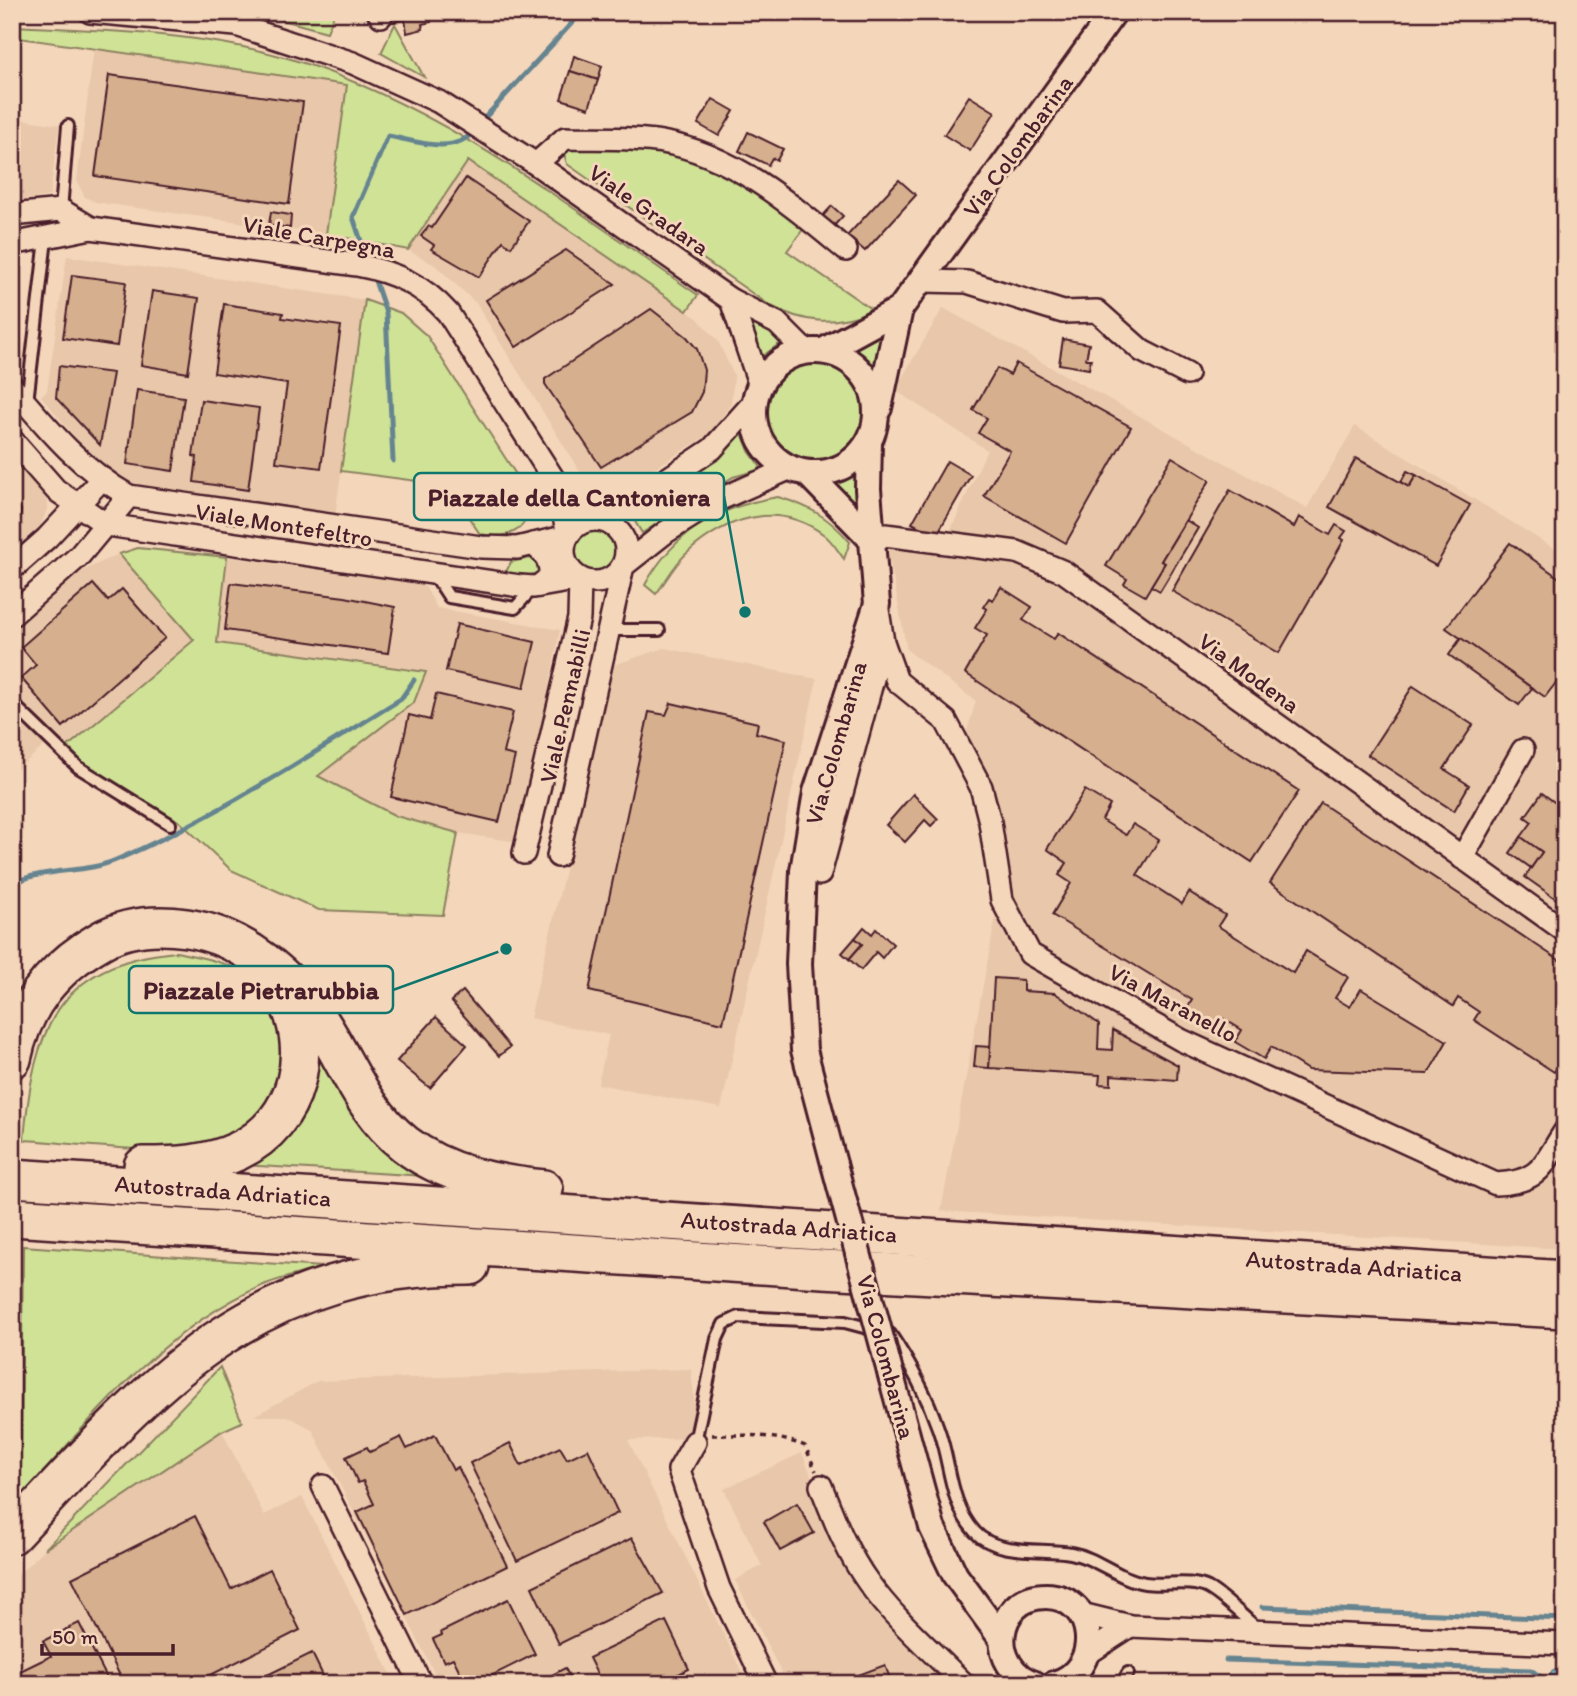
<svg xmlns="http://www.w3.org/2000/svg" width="1577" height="1696" viewBox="0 0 1577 1696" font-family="Itim,sans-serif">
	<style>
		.built { fill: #e8c7aa }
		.green { fill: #cfe296; stroke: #8c8060; stroke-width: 2 }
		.water { fill: #77c7d3; stroke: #658490; stroke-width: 2 }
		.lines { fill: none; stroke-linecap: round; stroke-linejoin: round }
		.stream { stroke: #658490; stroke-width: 5 }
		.building { fill: #d6af8e; stroke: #4a1f2b; stroke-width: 2 }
		.service-casing { stroke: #4a1f2b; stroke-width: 16 }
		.minor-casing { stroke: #4a1f2b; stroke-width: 26 }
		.tertiary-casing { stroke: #4a1f2b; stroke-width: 30 }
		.motorway-casing { stroke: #4a1f2b; stroke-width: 42 }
		.path { stroke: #4a1f2b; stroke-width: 3.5; stroke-dasharray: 5 5; stroke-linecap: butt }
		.service { stroke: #f4d6ba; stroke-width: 10 }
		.minor { stroke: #f4d6ba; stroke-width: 21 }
		.tertiary { stroke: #f4d6ba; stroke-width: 24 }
		.motorway { stroke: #f4d6ba; stroke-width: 37 }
		.tertiary-bridge-casing { stroke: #4a1f2b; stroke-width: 30; stroke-linecap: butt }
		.tertiary-bridge { stroke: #f4d6ba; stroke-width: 24 }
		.labels { text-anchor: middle; stroke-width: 6; stroke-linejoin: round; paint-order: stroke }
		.street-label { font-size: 24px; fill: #4a1f2b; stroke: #f4d6ba }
		.leader { fill: none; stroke: #0f766e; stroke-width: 2.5 }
		.callout-dot { fill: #0f766e; stroke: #f4d6ba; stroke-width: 2.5 }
		.callout { fill: #f4d6ba; stroke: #0f766e; stroke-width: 2.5 }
		.callout-label { font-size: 26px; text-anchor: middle; font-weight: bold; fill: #4a1f2b }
	</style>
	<rect width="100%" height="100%" fill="#f4d6ba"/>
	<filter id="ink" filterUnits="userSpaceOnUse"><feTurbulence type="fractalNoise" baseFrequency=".0143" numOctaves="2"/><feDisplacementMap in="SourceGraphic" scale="14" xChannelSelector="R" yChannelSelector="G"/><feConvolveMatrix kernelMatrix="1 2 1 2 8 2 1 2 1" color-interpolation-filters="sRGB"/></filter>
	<g filter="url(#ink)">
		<g class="built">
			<polygon points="94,48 347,85 326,234 95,202 85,197 77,181"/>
			<polygon points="12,118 59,125 50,196 12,202"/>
			<polygon points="468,161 697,318 718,341 734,376 731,403 713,432 614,493 593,488 585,480 476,303 435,265 408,250"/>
			<polygon points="67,256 365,300 335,516 135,489 103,471 41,396 47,391"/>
			<polygon points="943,308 1307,508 1355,426 1565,555 1565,1249 941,1211 996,916 995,831 963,745 976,701 907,650 885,535 949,534 987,450 895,390"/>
			<polygon points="12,454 45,493 48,506 39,531 12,554"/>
			<polygon points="119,554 194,640 66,748 54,737 12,774 12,632 80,572"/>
			<polygon points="227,557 424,585 437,608 560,630 518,842 458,833 396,816 318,776 414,703 217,643"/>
			<polygon points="664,648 817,679 721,1108 598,1084 609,1035 530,1018 614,665"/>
			<polygon points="691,1369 698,1438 628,1440 748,1684 440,1684 312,1429 287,1416 254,1416 318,1381"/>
			<polygon points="222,1431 264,1515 302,1497 396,1684 12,1684 12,1580 45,1549"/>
			<polygon points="802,1453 847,1564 952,1684 787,1684 735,1580 762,1566 724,1489"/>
		</g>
		<g class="green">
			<polygon points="253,12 335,12 327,32"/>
			<polygon points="395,24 424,77 381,53"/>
			<path d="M 12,26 C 106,31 200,32 291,59 C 441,105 570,207 698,295 L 687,311 L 468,161 L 408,250 L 326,234 L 347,85 L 12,37 Z"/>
			<path d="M 571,146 C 603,148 636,148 669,152 C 720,159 765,197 804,228 L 787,251 L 874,311 C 834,325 807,325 769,305 L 567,164 L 564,154 Z"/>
			<path d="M 365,300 L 401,313 L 427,336 L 531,498 C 529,531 510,540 480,534 L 447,485 L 341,471 Z"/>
			<polygon points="750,323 786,339 760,358 758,341"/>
			<polygon points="888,328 877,368 850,343"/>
			<circle cx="814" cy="411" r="49"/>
			<path d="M 741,430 L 749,451 L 762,469 L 733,477 L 642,533 L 631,515 C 671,490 713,469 741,430 Z"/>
			<polygon points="860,468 864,519 824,486 844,481"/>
			<path d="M 778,497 C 809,506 829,517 850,542 L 844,559 C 838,551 831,539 823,534 C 776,500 725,518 686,554 C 674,565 666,581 656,594 L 645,585 C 674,532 719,506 778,497 Z"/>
			<circle cx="594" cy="552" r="21"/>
			<polygon points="138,548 227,557 217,643 426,672 414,702 318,776 396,816 458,833 443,915 319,910 231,870 180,822 89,767 66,748 194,640 119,554"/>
			<polygon points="540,556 545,570 528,576 504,576 511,562"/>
			<path d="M 176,952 C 205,958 238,963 259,986 C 305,1038 283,1121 216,1142 C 165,1158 78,1143 24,1140 C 33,1032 56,963 176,952 Z"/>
			<polygon points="315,1045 428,1176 243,1165"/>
			<path d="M 23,1246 L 322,1267 C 304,1273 284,1277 266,1284 C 161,1328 85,1425 12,1509 L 12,1476 L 21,1448 Z"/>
			<polygon points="220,1367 242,1422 222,1431 45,1549"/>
		</g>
		<circle class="water" cx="1557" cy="1678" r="8"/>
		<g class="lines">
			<g class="stream">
				<polyline points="480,123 582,12"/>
				<path d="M 368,262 L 353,217 L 388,136 C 416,141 453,156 474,131"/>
				<polyline points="373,275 386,313 393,461"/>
				<path d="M 12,884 C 44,867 84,874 116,860 C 217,817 308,756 401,699 L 414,680"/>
				<polyline points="1262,1607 1565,1619"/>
				<polyline points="1226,1660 1531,1670 1549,1683"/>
			</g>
		</g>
		<g class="building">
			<polygon points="391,12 404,12 406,19 393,22"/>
			<polygon points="404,12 434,12 429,13 431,22 422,24 423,29 407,33"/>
			<polygon points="574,56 602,66 598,80 570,71"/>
			<polygon points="570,71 598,80 589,108 561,99"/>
			<polygon points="109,75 303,102 289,204 95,176"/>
			<polygon points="969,96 995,112 970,151 944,135"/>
			<polygon points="713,99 734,111 719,136 698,124"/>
			<polygon points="748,132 783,149 777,160 772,158 768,165 739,151"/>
			<polygon points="466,178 529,221 511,247 503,241 479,277 431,249 434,245 421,236 429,226 432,228"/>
			<polygon points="899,180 916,195 865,251 847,236"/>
			<polygon points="832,206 843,216 830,230 819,220"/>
			<polygon points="271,212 291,215 290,228 269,225"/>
			<polygon points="566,250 615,284 516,347 486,300"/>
			<polygon points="72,275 126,282 117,346 63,338"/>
			<polygon points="152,291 199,298 188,373 141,365"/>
			<polygon points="224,304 283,313 282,318 341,326 321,468 276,462 287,384 214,373"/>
			<polygon points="651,309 687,337 697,349 704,370 702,392 692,412 601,467 545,384 545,379"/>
			<polygon points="1063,339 1089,344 1086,359 1091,359 1089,369 1059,364"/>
			<polygon points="1016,363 1131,427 1066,543 984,496 1010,451 978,433 987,418 973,410 997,368 1010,375"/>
			<polygon points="59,366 113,373 100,445 56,398"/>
			<polygon points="137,390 184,397 173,471 127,464"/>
			<polygon points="201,400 259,408 248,490 194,482 197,457 193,456"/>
			<polygon points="1172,457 1210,480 1161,561 1165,563 1145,596 1124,584 1127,579 1106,566"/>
			<polygon points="1356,458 1409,487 1416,475 1470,505 1436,566 1329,507"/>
			<polygon points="947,461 971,475 936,536 912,523"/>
			<polygon points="1407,471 1416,475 1409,487 1401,482"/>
			<polygon points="1230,490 1294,527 1299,517 1330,535 1336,525 1346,531 1341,538 1344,540 1279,653 1172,591"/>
			<polygon points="12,494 21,510 20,518 12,527"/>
			<polygon points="1186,520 1198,528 1160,591 1151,586 1165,563 1161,561"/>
			<polygon points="1510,543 1565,582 1565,671 1545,697 1446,628"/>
			<polygon points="231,583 345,597 395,607 388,653 225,630"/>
			<polygon points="93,584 108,601 122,589 165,638 63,727 21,678 36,665 21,647"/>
			<polygon points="1001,587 1032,607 1023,620 1054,639 1058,633 1299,791 1252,862 965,673 987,635 975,628 987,609 983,607 989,598 993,600"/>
			<polygon points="457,624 535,642 524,688 446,671"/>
			<polygon points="1461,638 1532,688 1519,705 1449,655"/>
			<polygon points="1413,686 1473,725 1444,769 1469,785 1454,811 1368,755"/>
			<polygon points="436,694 513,712 503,753 515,756 499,822 391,797 409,715 430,720"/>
			<polygon points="671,703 758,723 756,733 786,740 723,1023 589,991 649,712 666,715"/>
			<polygon points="1085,790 1110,805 1102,820 1126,835 1133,824 1159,840 1137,875 1182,904 1189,892 1225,915 1218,926 1293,973 1306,951 1348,977 1335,998 1350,1007 1361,989 1447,1041 1428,1074 1308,1070 1271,1047 1264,1059 1235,1042 1242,1030 1224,1019 1217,1031 1185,1012 1192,1000 1052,915 1071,883 1059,875 1067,863 1047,849"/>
			<polygon points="1542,793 1565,810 1565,905 1525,877 1542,852 1521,837 1532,822 1525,817"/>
			<polygon points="913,794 938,819 931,826 925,820 905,842 886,825"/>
			<polygon points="1321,803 1565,964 1565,1069 1559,1065 1554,1072 1474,1020 1479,1012 1458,998 1453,1006 1270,883"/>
			<polygon points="1521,837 1542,852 1531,868 1510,853"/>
			<polygon points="864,927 872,934 876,929 893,944 882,958 876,952 861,970 849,959 862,944 855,938"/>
			<polygon points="855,938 862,944 849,959 842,953"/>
			<polygon points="994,978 1023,980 1023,991 1055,993 1099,1024 1098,1049 1112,1050 1113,1030 1178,1065 1177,1080 1111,1075 1111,1085 1099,1084 1100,1075 989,1068"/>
			<polygon points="463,991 510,1047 499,1056 451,1001"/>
			<polygon points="436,1017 467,1045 430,1088 397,1061"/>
			<polygon points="976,1046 990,1047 989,1068 974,1067"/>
			<polygon points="435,1435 453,1470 458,1467 507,1566 407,1615 357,1512 374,1504 363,1481 358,1483 346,1457 367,1447 370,1452 401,1437 407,1449"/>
			<polygon points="510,1443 521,1466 560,1447 567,1459 588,1449 618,1513 517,1561 470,1463"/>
			<polygon points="797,1503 814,1533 780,1551 764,1522"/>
			<polygon points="195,1516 231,1589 270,1569 300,1630 193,1684 124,1684 72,1578"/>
			<polygon points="632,1538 663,1593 559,1644 532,1587"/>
			<polygon points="508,1599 535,1654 475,1684 466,1684 453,1658 444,1662 433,1639 442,1635 441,1632"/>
			<polygon points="666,1621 689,1669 658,1684 602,1684 589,1658"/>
			<polygon points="79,1623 110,1684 12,1684 12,1675 51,1656 43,1641"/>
			<polygon points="312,1653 327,1684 249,1684"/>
			<polygon points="885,1665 892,1684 846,1684 854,1680 853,1677"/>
			<polygon points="565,1668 573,1684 535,1684"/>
		</g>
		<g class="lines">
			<defs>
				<g id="service">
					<polyline points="61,210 68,126"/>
					<polyline points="27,402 46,239"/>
					<polyline points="434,574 449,597 515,608 534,587"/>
					<polyline points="609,630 659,630"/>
					<polyline points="12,703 78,767 170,824"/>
					<path d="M 695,1442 L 717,1339 L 724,1324 L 739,1317 L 845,1322 L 890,1334 C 909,1362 927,1396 938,1428 C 951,1463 949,1503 975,1532 C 997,1556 1042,1548 1071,1553 C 1098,1558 1118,1579 1145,1583 C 1164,1586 1190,1579 1208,1588 C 1223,1596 1243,1617 1257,1628"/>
					<polyline points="1122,1684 1128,1673"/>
				</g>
				<g id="minor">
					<polyline points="90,12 236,25 353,63 439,102 536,164 731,300 777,323 805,351"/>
					<polyline points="378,12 381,16"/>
					<path d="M 536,164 L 565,138 C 597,139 631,137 662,142 C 733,154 792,205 846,250"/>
					<polyline points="12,215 61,210 91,228"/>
					<path d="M 12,244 L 91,228 L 357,265 C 394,272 423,285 448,313 L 558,486"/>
					<polyline points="922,281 967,282 1063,312 1097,311 1142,351 1187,374"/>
					<polyline points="731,300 760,386"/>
					<path d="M 12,387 C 48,429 81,469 129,496 L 481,547 L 517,548 L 568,536 L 558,486 L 592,520 L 628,505 L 712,449 L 755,401"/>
					<polyline points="12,440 56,490 107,525 520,586 534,587 580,579 579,618 524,853"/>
					<circle cx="595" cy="551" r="31"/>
					<polyline points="873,541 885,535 1017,552 1064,572 1565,931"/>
					<path d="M 533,544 C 545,554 551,560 550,577 L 539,586"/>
					<polyline points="12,569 47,538 101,480"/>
					<path d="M 877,604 L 883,642 L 897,681 L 946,721 L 981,787 L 990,822 L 1002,900 L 1030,954 L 1181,1040 L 1496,1184 C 1541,1182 1542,1166 1565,1131"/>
					<polyline points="12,615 79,556 129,496"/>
					<polyline points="558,856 623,566 666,532 716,501 791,468"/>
					<polyline points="1462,858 1523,750"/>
					<polyline points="820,874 883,642"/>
					<polyline points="695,1442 679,1470 719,1588 766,1684"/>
					<polyline points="323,1486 421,1684"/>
					<path d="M 821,1486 C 834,1519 847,1553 868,1582 C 895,1620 932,1651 964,1684"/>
					<polyline points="1081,1614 1130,1626 1565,1644"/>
					<polyline points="1087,1654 1130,1626"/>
				</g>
				<g id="tertiary">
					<circle cx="815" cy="412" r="61"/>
					<polyline points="823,351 900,309 1114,12"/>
					<polyline points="879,408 900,309"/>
					<polyline points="807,473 873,541"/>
					<polyline points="834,1164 804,1050 799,964 803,871 816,792 877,604 868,489 869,442"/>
					<polyline points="890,1372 932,1527 955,1575 1001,1638"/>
					<path d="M 1035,1684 C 987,1669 993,1596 1046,1596 C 1098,1597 1103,1671 1054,1684"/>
				</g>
				<g id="motorway">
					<path d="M 12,1059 C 23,1005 53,968 100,941 C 126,926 158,924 187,928 C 243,936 291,977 321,1023 C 348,1065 364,1112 405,1144 C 445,1175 495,1184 544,1189"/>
					<path d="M 143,1166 C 174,1166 209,1165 238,1151 C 299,1122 316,1049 283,992"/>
					<polyline points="12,1178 1565,1280"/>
					<polyline points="12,1217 823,1269 1565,1309"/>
					<path d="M 12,1535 C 151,1386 248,1266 470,1266"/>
				</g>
			</defs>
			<use href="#service" class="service-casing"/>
			<use href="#minor" class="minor-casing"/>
			<use href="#tertiary" class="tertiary-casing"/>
			<use href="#motorway" class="motorway-casing"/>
			<path class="path" d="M 712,1435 C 744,1435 775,1434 805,1446 L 816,1471"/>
			<use href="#service" class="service"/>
			<use href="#minor" class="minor"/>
			<use href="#tertiary" class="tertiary"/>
			<use href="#motorway" class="motorway"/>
			<defs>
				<polyline id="tertiary-bridge" points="834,1164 890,1372"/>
			</defs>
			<use href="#tertiary-bridge" class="tertiary-bridge-casing"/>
			<use href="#tertiary-bridge" class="tertiary-bridge"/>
		</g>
	</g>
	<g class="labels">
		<g class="street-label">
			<text transform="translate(1018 146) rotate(-54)" y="8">Via Colombarina</text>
			<text transform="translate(649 210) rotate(35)" y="8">Viale Gradara</text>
			<text transform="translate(319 237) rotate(10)" y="8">Viale Carpegna</text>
			<text transform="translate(284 525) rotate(9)" y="8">Viale Montefeltro</text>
			<text transform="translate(1249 673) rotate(36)" y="8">Via Modena</text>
			<text transform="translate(565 706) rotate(-77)" y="8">Viale Pennabilli</text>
			<text transform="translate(836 743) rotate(-74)" y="8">Via Colombarina</text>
			<text transform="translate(1173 1003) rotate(28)" y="8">Via Maranello</text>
			<text transform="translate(223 1191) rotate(4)" y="8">Autostrada Adriatica</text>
			<text transform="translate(789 1227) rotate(4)" y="8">Autostrada Adriatica</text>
			<text transform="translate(1354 1266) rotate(4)" y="8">Autostrada Adriatica</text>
			<text transform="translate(886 1357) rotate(75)" y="8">Via Colombarina</text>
		</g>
	</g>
	<path class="leader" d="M745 612L724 496M506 949L393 990"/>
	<g class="callout-dot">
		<circle cx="745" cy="612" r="7"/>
		<circle cx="506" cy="949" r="7"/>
	</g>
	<g class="callout">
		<rect x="414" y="473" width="310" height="47" rx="7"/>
		<rect x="129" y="966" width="264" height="47" rx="7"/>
	</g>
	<g class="callout-label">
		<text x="569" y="506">Piazzale della Cantoniera</text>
		<text x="261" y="999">Piazzale Pietrarubbia</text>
	</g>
	<rect width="1577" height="1696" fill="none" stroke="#f4d6ba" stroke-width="42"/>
	<rect x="21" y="21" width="1535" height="1654" fill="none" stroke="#4a1f2b" stroke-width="2.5" filter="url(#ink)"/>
	<path d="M42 1644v10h131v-10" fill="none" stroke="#4a1f2b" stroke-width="3.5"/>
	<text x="52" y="1644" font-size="21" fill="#4a1f2b" stroke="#f4d6ba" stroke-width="5" paint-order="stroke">50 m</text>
</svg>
